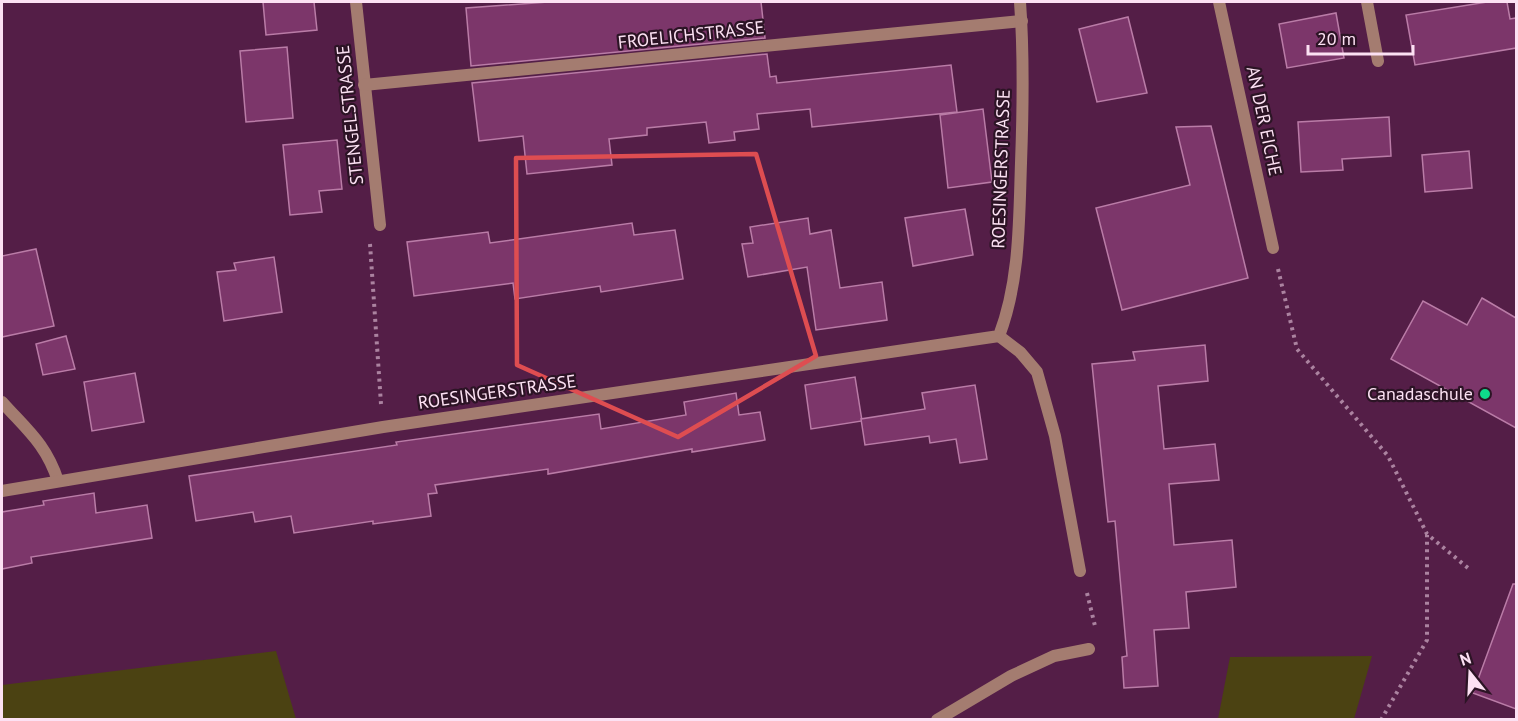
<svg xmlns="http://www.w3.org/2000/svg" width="1518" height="721" viewBox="0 0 1518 721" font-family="'PT Sans',sans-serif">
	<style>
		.green { fill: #4b4212 }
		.building { fill: #7c366a; stroke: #ba7ca7; stroke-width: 1.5 }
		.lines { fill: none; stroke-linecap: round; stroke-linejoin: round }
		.path { stroke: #ab83a0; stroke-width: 4; stroke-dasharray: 3 4.5; stroke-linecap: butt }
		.lane { stroke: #a47c70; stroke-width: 12 }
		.street { stroke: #a47c70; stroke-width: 12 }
		.marked { fill: none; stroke: #de4d51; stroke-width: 4.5; stroke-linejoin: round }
		.poi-dot { fill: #0ed98a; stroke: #2c1425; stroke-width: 2 }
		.labels { text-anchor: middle; stroke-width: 4.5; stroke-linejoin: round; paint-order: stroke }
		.street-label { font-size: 18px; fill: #fce1f3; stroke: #2c1425 }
		.poi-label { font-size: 18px; fill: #fce1f3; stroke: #2c1425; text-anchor: end }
	</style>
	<rect width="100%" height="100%" fill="#541e47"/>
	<g class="green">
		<polygon points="276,651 296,719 2,719 2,685"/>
		<polygon points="1372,656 1354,719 1218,719 1230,657"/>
	</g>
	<g class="building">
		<polygon points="263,2 314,2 317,30 266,35"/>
		<polygon points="548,2 761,2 765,38 471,66 466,8"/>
		<polygon points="1487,2 1507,2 1510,19 1516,18 1516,48 1415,65 1406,15"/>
		<polygon points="1336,13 1344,58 1287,68 1279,24"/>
		<polygon points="1128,17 1147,93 1097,102 1079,29"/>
		<polygon points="287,47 293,118 246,122 240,51"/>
		<polygon points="767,54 770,77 776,76 777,83 951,65 957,112 812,127 810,109 757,114 759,129 734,132 735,140 709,143 706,122 647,128 647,135 609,139 612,165 527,174 523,136 479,141 472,83"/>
		<polygon points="983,109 992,182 948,188 940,115"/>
		<polygon points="1389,117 1391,156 1342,159 1343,170 1301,172 1298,122"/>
		<polygon points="1211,126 1248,278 1122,310 1096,208 1190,185 1176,127"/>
		<polygon points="337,140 342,189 319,191 322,212 290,215 283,145"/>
		<polygon points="1469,151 1472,188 1425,192 1422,155"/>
		<polygon points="965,209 973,255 913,266 905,218"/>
		<polygon points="808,218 810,234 831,230 840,288 882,282 887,320 816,330 807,267 748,277 742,244 753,243 750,227"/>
		<polygon points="632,223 634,235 675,230 683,279 601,292 600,286 515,299 513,283 414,296 407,242 488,232 490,243"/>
		<polygon points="36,249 54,326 2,337 2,256"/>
		<polygon points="274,257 282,312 224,321 217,272 236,270 234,263"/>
		<polygon points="1482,298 1516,318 1516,428 1391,359 1423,301 1467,325"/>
		<polygon points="66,336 75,369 43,375 36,344"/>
		<polygon points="1205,345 1208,381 1158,386 1164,449 1215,444 1219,480 1169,484 1174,545 1232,540 1236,587 1186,592 1189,628 1154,630 1158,686 1124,688 1122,657 1127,656 1115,521 1108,522 1092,364 1135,360 1133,352"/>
		<polygon points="135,373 144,422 92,431 84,382"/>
		<polygon points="855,377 862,421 811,429 805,385"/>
		<polygon points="975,385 987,459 960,463 956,439 930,443 929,436 865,445 861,419 925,409 922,393"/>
		<polygon points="736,393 739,415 760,412 765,440 692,452 692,449 548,474 548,469 435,485 437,493 428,494 431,516 373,524 373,521 294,533 291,516 255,522 253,512 196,521 189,476 397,445 396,442 599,414 601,429 686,415 684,402"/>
		<polygon points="94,493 96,513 147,505 152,538 31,557 32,563 2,569 2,512 44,505 43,501"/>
		<polygon points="1513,584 1516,584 1516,709 1473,693"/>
	</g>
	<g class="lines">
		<g class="path">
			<polyline points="370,244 381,404"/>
			<polyline points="1278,269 1297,349 1388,456 1427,534 1468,568"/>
			<polyline points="1087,593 1095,626"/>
			<polyline points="1381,720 1427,640 1427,535"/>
		</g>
		<g class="lane">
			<polyline points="1219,2 1273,248"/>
			<polyline points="937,720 1011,676 1054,656 1089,649"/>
		</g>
		<g class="street">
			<polyline points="356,2 380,225"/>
			<polyline points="1367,2 1378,61"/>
			<polyline points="364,85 1022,21"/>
			<polyline points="999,336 1020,352 1037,372 1055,436 1080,571"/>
			<path d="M 2,402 C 27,430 46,444 58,481"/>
			<path d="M 2,491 L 383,427 L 999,336 C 1020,281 1019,221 1021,163 C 1023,109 1024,55 1020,2"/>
		</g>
	</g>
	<path class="marked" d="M 756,154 L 816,356 L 678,437 L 517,365 L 516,158 Z"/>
	<circle class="poi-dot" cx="1485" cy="394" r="6"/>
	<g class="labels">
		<g class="street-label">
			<text transform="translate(691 35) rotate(-6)" y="6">FROELICHSTRASSE</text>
			<text transform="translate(350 115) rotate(-96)" y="6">STENGELSTRASSE</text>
			<text transform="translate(1264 121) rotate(78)" y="6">AN DER EICHE</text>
			<text transform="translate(1001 169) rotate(-88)" y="6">ROESINGERSTRASSE</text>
			<text transform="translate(497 392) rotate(-8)" y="6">ROESINGERSTRASSE</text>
		</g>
		<g class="poi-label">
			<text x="1473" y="400">Canadaschule</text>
		</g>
	</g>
	<rect width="1518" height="721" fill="none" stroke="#fce1f3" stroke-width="6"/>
	<g transform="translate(1470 673) rotate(342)" stroke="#2c1425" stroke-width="4.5" paint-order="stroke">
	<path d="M0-4.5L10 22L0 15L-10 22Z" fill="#fce1f3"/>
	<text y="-9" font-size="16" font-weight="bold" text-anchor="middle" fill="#fce1f3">N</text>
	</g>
	<path d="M1308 45v9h105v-9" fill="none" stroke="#fce1f3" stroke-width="3"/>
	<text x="1317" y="45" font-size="18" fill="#fce1f3" stroke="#2c1425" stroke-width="4.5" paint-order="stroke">20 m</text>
</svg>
